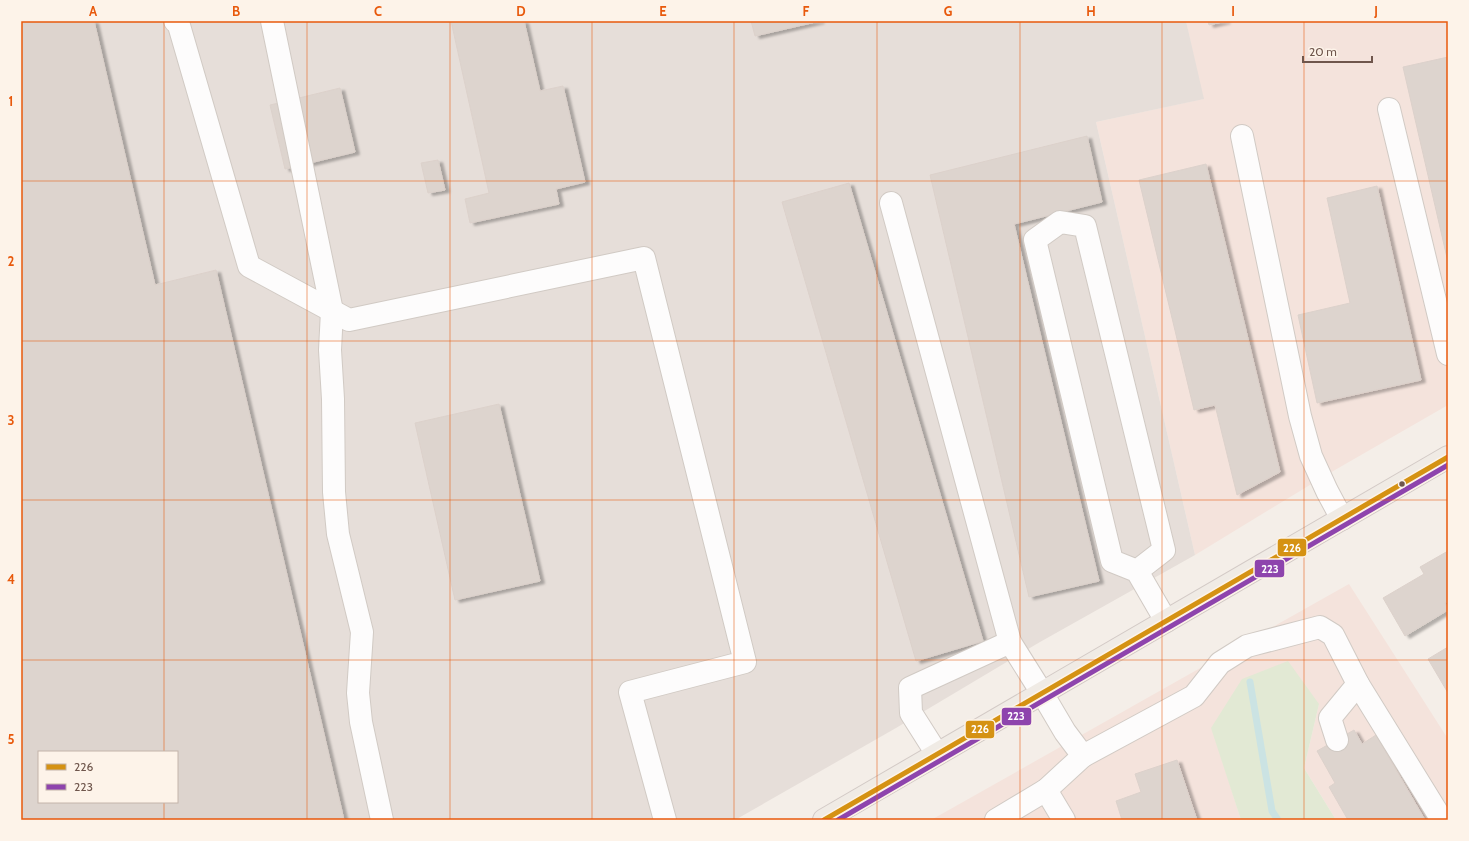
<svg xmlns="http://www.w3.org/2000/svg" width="1469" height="841" viewBox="0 0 1469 841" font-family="Cabin,sans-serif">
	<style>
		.commercial { fill: #f4e3dc }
		.industrial { fill: #e6ded9; fill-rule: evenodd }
		.green { fill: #e2e9d4 }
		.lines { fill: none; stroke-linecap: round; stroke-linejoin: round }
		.stream { stroke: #cbe3e3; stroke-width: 7 }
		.building { fill: #ddd4ce; stroke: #dcd1cb; fill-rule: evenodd; filter: url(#shadow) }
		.minor-casing { stroke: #d1cac4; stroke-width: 24 }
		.major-casing { stroke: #d3cac6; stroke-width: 24 }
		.minor { stroke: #fdfcfc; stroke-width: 22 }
		.major { stroke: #f0ebe5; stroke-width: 22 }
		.bus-1-casing { stroke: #fdf3e9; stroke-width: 8 }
		.bus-2-casing { stroke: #fdf3e9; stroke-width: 8 }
		.bus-1 { stroke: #d59213; stroke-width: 5 }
		.bus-2 { stroke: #8e44ad; stroke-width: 5 }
		.grid { fill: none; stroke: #e8590c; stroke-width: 1; stroke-opacity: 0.55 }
		.bus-dot { fill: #6f564c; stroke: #fdf3e9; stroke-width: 1.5 }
		.line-badge { stroke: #fdf3e9; stroke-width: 1.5 }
		.badge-label { font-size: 11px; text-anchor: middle; font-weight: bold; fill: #fff }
		.neatline { fill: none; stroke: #e8590c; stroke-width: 1.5 }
		.grid-label { font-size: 13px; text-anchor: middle; font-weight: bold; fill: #e8590c }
	</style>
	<defs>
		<filter id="shadow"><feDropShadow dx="4.5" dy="2.5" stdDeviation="1" flood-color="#0004"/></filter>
	</defs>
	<rect width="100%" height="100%" fill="#f4eee8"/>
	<g class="commercial">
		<polygon points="1186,21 1448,21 1448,405 1328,474 1195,555 1096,122 1203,99"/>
		<polygon points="1349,584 1448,739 1448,820 1336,820 1304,768 1319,704 1212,728 1241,820 931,820"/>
	</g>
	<path class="industrial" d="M 21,21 L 1186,21 L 1204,99 L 1096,122 L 1195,555 L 1040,642 L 896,728 L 735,820 L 21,820 ZM 39,752 L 177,752 L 177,802 L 39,802 Z"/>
	<polygon class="green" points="1288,661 1319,704 1304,768 1336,820 1241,820 1211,728 1242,679"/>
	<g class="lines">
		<polyline class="stream" points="1250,682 1272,811 1278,820"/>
	</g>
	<g class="building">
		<path d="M 31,21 L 94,21 L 155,285 L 216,270 L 344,820 L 21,820 L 21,23 ZM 39,752 L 177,752 L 177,802 L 39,802 Z"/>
		<polygon points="451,21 524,21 540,91 563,86 585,182 556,189 559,204 470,223 465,199 489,193"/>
		<polygon points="751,21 820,21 755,36"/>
		<polygon points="1208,21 1226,21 1209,25"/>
		<polygon points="1448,57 1448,262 1403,67"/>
		<polygon points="340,88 355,152 285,169 270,105"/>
		<polygon points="1087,136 1102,202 1014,224 1099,581 1029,597 930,175"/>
		<polygon points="438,160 445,190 428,193 421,163"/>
		<polygon points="1206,164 1280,472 1237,495 1215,405 1194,410 1139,180"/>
		<polygon points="849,183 983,641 916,661 782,202"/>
		<polygon points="1377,186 1421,380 1317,403 1298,315 1350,303 1327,198"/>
		<polygon points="499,404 540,581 455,600 415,423"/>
		<polygon points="1448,551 1448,602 1445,603 1448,610 1405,636 1383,598 1424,574 1420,567"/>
		<polygon points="1448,647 1448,693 1428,659"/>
		<polygon points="1354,730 1362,744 1376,735 1425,820 1348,820 1329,787 1335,783 1317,751"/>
		<polygon points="1177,760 1197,820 1122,820 1116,801 1141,792 1135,774"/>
	</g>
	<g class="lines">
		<defs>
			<g id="minor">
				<polyline points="175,21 178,22 249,266 349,320 644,258 745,662 630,692 665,820"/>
				<polyline points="272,21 332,311 330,350 333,399 334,492 338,534 362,632 358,693 361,722 382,820"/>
				<polyline points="1389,109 1448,354"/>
				<polyline points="1242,136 1300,416 1311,456 1327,491 1342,519"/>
				<polyline points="891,203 1010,642"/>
				<polyline points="1137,571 1164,550 1085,226 1060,222 1035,240 1112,561 1137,571 1166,621"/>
				<polyline points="1358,684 1442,820"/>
				<polyline points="937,754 911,713 910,688 1010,642 1042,693 1065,732 1083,756 1046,790 996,820"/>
				<polyline points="1083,756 1194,696 1220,663 1247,646 1320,627 1333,635 1358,684 1330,718 1337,740"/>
				<polyline points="1046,790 1064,820"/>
			</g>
			<polyline id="major" points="824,820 1448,457"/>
		</defs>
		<use href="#minor" class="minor-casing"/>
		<use href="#major" class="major-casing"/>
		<use href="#minor" class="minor"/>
		<use href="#major" class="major"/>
		<defs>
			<polyline id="bus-1" points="824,820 1448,457"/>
			<polyline id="bus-2" points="838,820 1448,465"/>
		</defs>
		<use href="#bus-1" class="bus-1-casing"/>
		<use href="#bus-2" class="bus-2-casing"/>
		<use href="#bus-1" class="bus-1"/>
		<use href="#bus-2" class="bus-2"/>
	</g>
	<path class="grid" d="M 164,21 L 164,752M 307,21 L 307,820M 450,21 L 450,820M 592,21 L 592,820M 734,21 L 734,820M 877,21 L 877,820M 1020,21 L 1020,820M 1162,21 L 1162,820M 1304,21 L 1304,820M 21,181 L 1448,181M 21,341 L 1448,341M 21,500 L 1448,500M 21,660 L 1448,660M 164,802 L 164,820"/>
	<circle class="bus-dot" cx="1402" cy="484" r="3.5"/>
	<g class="line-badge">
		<rect x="1277" y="538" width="30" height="19" rx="4" fill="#d59213"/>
		<rect x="1254" y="559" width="31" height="19" rx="4" fill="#8e44ad"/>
		<rect x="1001" y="707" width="31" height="19" rx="4" fill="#8e44ad"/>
		<rect x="965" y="720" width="30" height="19" rx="4" fill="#d59213"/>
	</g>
	<g class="badge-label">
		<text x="1292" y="552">226</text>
		<text x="1270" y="573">223</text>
		<text x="1016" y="720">223</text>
		<text x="980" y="733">226</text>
	</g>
	<rect width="1469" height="841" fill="none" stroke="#fdf3e9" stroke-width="44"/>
	<rect x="38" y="751" width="140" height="52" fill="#fdf3e9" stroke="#c4b4aa"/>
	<rect x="46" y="764" width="20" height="6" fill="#d59213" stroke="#c4b4aa"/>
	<text x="74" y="771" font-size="12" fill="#6f564c">226</text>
	<rect x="46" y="784" width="20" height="6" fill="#8e44ad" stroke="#c4b4aa"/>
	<text x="74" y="791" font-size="12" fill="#6f564c">223</text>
	<path d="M1303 56v6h69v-6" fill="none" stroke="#6f564c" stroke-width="2"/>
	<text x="1309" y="56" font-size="12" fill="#6f564c" stroke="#fdf3e9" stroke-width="3" paint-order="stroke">20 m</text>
	<rect x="22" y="22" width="1425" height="797" class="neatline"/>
	<g class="grid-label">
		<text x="93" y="16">A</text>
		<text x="236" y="16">B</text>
		<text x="378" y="16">C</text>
		<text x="521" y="16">D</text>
		<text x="663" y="16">E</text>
		<text x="806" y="16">F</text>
		<text x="948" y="16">G</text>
		<text x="1091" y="16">H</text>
		<text x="1233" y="16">I</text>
		<text x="1376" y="16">J</text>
		<text x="11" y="106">1</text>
		<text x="11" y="266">2</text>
		<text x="11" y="425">3</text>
		<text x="11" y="584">4</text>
		<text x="11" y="744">5</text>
	</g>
</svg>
